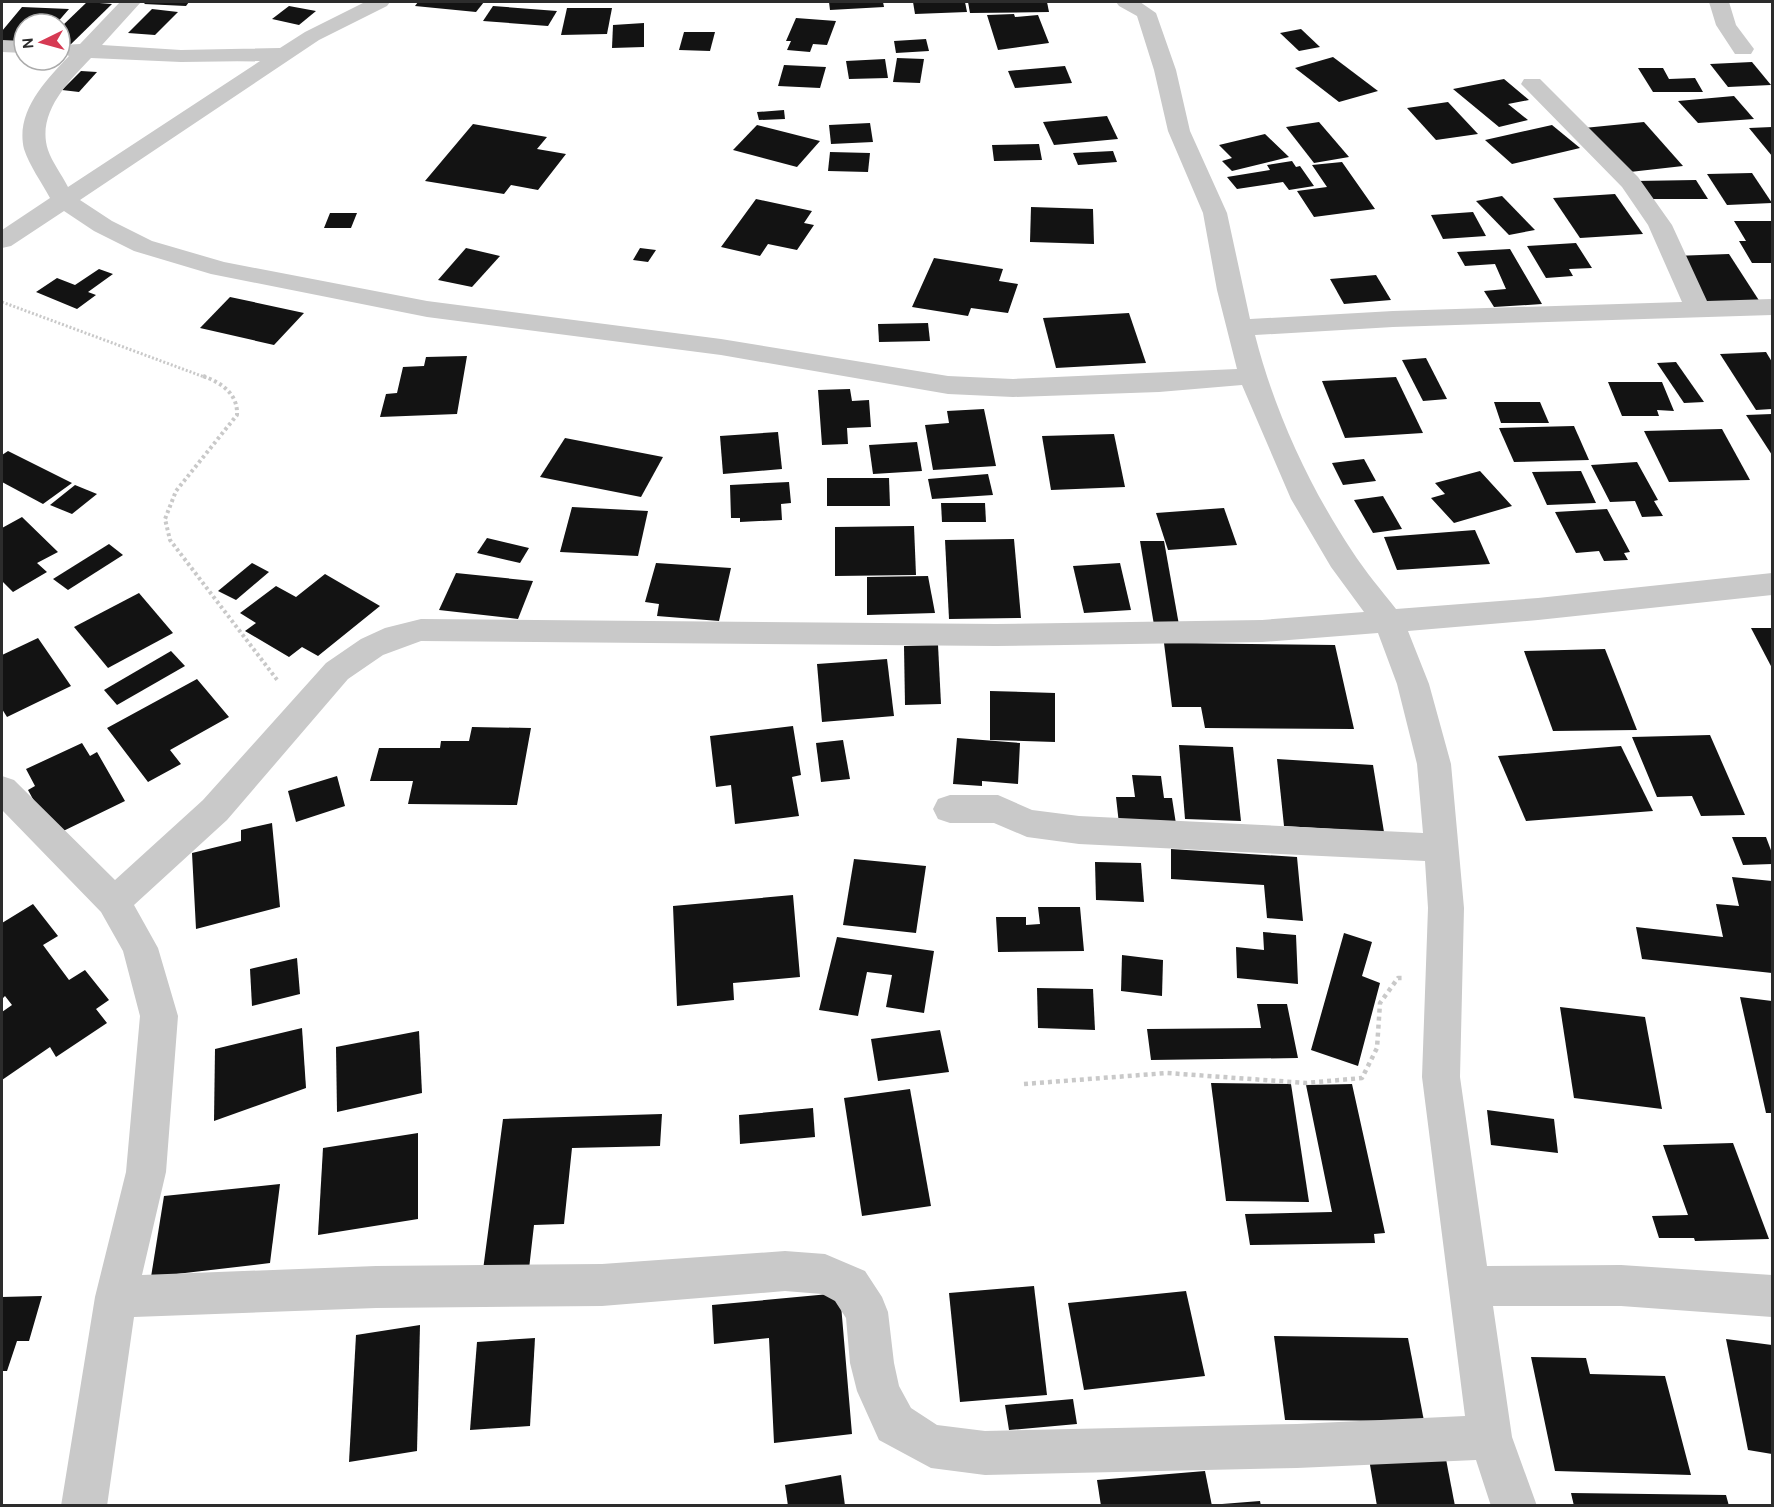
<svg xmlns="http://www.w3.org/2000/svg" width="1774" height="1507" viewBox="0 0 1774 1507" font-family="Karla,sans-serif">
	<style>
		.building { fill: #131313 }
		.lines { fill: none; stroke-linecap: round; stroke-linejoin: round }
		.path-far2 { stroke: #c9c9c9; stroke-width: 3; stroke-dasharray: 2 2; stroke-linecap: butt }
		.path-far1 { stroke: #c9c9c9; stroke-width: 4; stroke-dasharray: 3 3; stroke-linecap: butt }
		.path { stroke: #c9c9c9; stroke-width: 4.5; stroke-dasharray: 4 4; stroke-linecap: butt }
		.minor { fill: #c9c9c9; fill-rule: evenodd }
	</style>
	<rect width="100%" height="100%" fill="#fff"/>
	<g class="building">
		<polygon points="87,2 112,4 66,49 60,48 60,28"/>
		<polygon points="146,2 189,2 186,6 144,4"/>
		<polygon points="418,2 484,2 476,12 415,6"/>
		<polygon points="829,2 883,2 884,7 830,10"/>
		<polygon points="913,2 965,2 967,12 915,14"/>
		<polygon points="968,2 1047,2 1049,12 970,13"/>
		<polygon points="289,6 316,11 299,25 272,19"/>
		<polygon points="493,6 557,11 548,26 483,21"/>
		<polygon points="22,7 69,9 56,24 24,24 24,43 2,41 2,31"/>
		<polygon points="567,8 612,8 607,34 561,35"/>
		<polygon points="152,9 178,12 155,35 128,33"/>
		<polygon points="1014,14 1015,17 1038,15 1049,43 998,50 987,15"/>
		<polygon points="796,18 836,21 827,45 813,44 810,52 787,50 791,41 786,41"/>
		<polygon points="644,23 644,47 612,48 613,25"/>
		<polygon points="1301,29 1320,47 1299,51 1280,33"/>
		<polygon points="684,32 715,32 710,51 679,50"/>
		<polygon points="926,39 929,51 896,53 894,41"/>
		<polygon points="1333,57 1378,91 1339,102 1295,68"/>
		<polygon points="897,58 924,59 920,83 893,82"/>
		<polygon points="885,59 888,78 849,79 846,61"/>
		<polygon points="1752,62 1771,85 1728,87 1710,64"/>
		<polygon points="784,65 826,67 820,88 778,86"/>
		<polygon points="1065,66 1072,83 1015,88 1008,71"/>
		<polygon points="1638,68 1663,68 1669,79 1695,78 1703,92 1653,92"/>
		<polygon points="81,71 97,72 79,92 62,90"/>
		<polygon points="1504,79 1529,100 1508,104 1528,120 1499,127 1453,89"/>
		<polygon points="1734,96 1754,119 1698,123 1678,101"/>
		<polygon points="1448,102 1478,134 1436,140 1407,108"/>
		<polygon points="784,110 785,119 759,120 757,112"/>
		<polygon points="1107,116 1118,139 1054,145 1043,122"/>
		<polygon points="1319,122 1349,157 1314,163 1286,127"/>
		<polygon points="1644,122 1683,166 1621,173 1584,128"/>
		<polygon points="870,123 873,142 831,144 829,125"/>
		<polygon points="473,124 547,137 537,149 566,154 538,190 511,185 504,194 425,181"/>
		<polygon points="757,125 820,141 797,167 733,150"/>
		<polygon points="1552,125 1580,148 1512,164 1485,140"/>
		<polygon points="1772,127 1772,156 1749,128"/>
		<polygon points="1265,134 1289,157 1232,171 1222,161 1232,158 1219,145"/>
		<polygon points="1039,144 1042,160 994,161 992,145"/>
		<polygon points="1113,151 1117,162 1078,165 1073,153"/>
		<polygon points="830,152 870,153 868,172 828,171"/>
		<polygon points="1292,161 1296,167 1300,166 1314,186 1289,190 1283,182 1237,189 1227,177 1270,170 1267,165"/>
		<polygon points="1342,162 1375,209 1314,217 1297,191 1327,187 1312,165"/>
		<polygon points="1752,173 1772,203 1727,205 1707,174"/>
		<polygon points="1696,180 1708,199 1645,199 1635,181"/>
		<polygon points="1615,194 1643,234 1580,238 1553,198"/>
		<polygon points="1502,196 1535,230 1509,235 1476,201"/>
		<polygon points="756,199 812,211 804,223 814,225 797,250 768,244 760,256 721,247"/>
		<polygon points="1031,207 1093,209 1094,244 1030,242"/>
		<polygon points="1473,212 1486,236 1443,239 1431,215"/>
		<polygon points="330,213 357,213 351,228 324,228"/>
		<polygon points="1734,221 1772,221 1772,263 1752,263 1739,241 1746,241"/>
		<polygon points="1576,243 1592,268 1569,269 1573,276 1546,278 1527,246"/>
		<polygon points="466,248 500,256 472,287 438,280"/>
		<polygon points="640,248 656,250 648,262 633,260"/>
		<polygon points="1510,249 1542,304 1494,307 1484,291 1506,289 1495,264 1465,266 1457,252"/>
		<polygon points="1729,254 1760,302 1703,304 1674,256"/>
		<polygon points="934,258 1003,269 999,281 1018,284 1008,313 971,308 968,316 912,307"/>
		<polygon points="99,269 113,274 88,292 96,295 77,309 36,292 57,278 75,285"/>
		<polygon points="1376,275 1391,300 1344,304 1330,279"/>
		<polygon points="230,297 304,313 274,345 200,328"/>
		<polygon points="1129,313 1146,363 1056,368 1043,318"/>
		<polygon points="928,323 930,341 879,342 878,324"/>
		<polygon points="1766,352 1772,362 1772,409 1756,410 1720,354"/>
		<polygon points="467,356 457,414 380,417 386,394 397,393 403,367 424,366 426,357"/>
		<polygon points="1426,358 1447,399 1423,401 1402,360"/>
		<polygon points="1676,362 1704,402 1684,403 1657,363"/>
		<polygon points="1396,377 1423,433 1345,438 1322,381"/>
		<polygon points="1608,382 1662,382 1674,411 1657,410 1659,416 1622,416"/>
		<polygon points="850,389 852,401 869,400 871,427 847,428 848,444 822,445 818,390"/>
		<polygon points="1494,402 1540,402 1549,423 1501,423"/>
		<polygon points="984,409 996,466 933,470 925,425 949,423 947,411"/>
		<polygon points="1772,414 1772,455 1746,415"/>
		<polygon points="1574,426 1589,460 1514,462 1499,428"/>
		<polygon points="1722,429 1750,480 1669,482 1644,431"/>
		<polygon points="778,432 782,469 723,474 720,436"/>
		<polygon points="1114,434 1125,487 1051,490 1042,436"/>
		<polygon points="565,438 663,457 641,497 540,477"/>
		<polygon points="917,442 922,471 873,474 869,445"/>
		<polygon points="8,451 72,483 43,504 2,482 2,455"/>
		<polygon points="1364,459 1376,481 1343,485 1332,463"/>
		<polygon points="1637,462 1658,500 1654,501 1663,516 1642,517 1635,501 1610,502 1591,465"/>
		<polygon points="1480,471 1512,506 1454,523 1431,498 1445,494 1435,483"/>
		<polygon points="1581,471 1596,503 1547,505 1532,472"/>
		<polygon points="988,474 993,495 932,499 928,479"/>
		<polygon points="827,478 889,478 890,506 827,506"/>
		<polygon points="789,482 791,503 781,504 782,520 740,522 740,518 731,518 730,485"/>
		<polygon points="75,485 97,494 72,514 50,505"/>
		<polygon points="1383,496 1402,529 1373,533 1354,500"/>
		<polygon points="941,503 985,503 986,522 942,522"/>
		<polygon points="572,507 648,511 638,556 560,552"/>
		<polygon points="1224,508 1237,545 1168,550 1156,513"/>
		<polygon points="1607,509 1630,552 1624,553 1628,560 1604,561 1599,551 1576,553 1555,512"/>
		<polygon points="22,517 58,552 37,563 47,572 13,592 2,581 2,528"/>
		<polygon points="914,526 916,575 835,576 835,527"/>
		<polygon points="1475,530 1490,564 1397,570 1384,537"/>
		<polygon points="487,538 529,548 520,563 477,553"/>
		<polygon points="1014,539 1021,618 949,619 945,540"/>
		<polygon points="1140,541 1164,541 1179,625 1154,625"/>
		<polygon points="109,544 123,555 68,590 53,579"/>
		<polygon points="252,563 269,572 236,600 218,591"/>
		<polygon points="656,563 731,568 719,621 657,616 659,604 645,602"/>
		<polygon points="1120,563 1131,610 1084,613 1073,566"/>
		<polygon points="456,573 533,581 518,619 439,610"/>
		<polygon points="325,574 380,606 318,656 302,647 289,657 245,631 256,623 240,613 276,586 296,597"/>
		<polygon points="928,576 935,613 867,615 867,577"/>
		<polygon points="139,593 173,633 108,668 74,627"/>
		<polygon points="1751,628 1772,628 1772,668"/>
		<polygon points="38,638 71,686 7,717 2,709 2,655"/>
		<polygon points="1164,643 1335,645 1354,729 1205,728 1201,707 1172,707"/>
		<polygon points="938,645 941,704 905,705 904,646"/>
		<polygon points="1605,649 1637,730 1553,731 1524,651"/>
		<polygon points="171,651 185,666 117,705 104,690"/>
		<polygon points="887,659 894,716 822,722 817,664"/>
		<polygon points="197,679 229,717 170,750 181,764 148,782 107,728"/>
		<polygon points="990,691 1055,693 1055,742 990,740"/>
		<polygon points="793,726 801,775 792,777 799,816 735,824 731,785 716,787 710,736"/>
		<polygon points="472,727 531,728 517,805 408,804 413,781 370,781 379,748 440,748 441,741 469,741"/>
		<polygon points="1710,735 1745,815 1701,816 1692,796 1657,797 1632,737"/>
		<polygon points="957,738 1020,743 1018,784 982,781 982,786 953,784"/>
		<polygon points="843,740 850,779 821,782 816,743"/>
		<polygon points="82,743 90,756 97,752 125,801 53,836 28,790 35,786 26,769"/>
		<polygon points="1179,745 1233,747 1241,821 1185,819"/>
		<polygon points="1621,746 1653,811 1526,821 1498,756"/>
		<polygon points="1277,759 1373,765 1384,832 1284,826"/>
		<polygon points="1132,775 1161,776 1164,798 1172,798 1176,824 1119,824 1116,797 1135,797"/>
		<polygon points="337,776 345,806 296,822 288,791"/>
		<polygon points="272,823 280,907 196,929 192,853 241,841 241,830"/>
		<polygon points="1732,837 1766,837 1772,853 1772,864 1743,865"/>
		<polygon points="1171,849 1297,857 1303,921 1267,918 1264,885 1171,879"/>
		<polygon points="854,859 926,866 916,933 843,925"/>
		<polygon points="1095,862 1141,863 1144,902 1096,900"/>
		<polygon points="1732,877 1772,881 1772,973 1642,959 1636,927 1723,937 1716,904 1739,906"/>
		<polygon points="793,895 800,977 733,983 734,1000 677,1006 673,906"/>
		<polygon points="33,904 58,936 43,945 69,980 85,970 109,1000 96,1009 107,1023 56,1057 50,1047 2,1080 2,1012 12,1005 5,996 2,999 2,923"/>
		<polygon points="1038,907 1080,907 1084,951 998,952 996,917 1026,917 1026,925 1040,924"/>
		<polygon points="1263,932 1296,935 1298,984 1237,978 1236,947 1264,950"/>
		<polygon points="1344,933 1372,942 1362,976 1380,983 1358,1066 1311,1050"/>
		<polygon points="837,937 934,951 924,1013 886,1007 892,975 867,972 858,1016 819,1010"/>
		<polygon points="1122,955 1163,960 1162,996 1121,991"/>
		<polygon points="297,958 300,994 252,1006 250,969"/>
		<polygon points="1037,988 1093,989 1095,1030 1038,1028"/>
		<polygon points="1740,997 1772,1001 1772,1113 1766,1113"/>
		<polygon points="1257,1004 1287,1004 1298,1058 1151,1060 1147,1029 1261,1028"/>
		<polygon points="1560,1007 1645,1017 1662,1109 1574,1098"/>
		<polygon points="302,1028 306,1088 214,1121 215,1049"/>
		<polygon points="940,1030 949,1072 878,1081 871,1039"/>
		<polygon points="419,1031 422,1093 337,1112 336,1047"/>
		<polygon points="1211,1083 1291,1084 1309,1202 1226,1201"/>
		<polygon points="1352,1084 1385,1233 1374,1234 1375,1243 1250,1245 1245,1214 1332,1212 1306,1085"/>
		<polygon points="910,1089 931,1206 862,1216 844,1098"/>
		<polygon points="813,1108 815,1137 740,1144 739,1115"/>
		<polygon points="1487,1110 1554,1119 1558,1153 1491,1145"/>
		<polygon points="662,1114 660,1146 572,1148 564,1224 534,1225 529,1269 483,1270 503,1119"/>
		<polygon points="418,1133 418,1219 318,1235 323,1148"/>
		<polygon points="1733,1143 1769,1239 1695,1241 1694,1238 1659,1238 1652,1216 1688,1215 1663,1145"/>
		<polygon points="280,1184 270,1263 151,1277 164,1196"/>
		<polygon points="1034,1286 1047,1395 960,1402 949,1293"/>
		<polygon points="1186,1291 1205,1376 1084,1390 1068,1303"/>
		<polygon points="840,1293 852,1434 774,1443 769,1338 714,1344 712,1305"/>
		<polygon points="42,1296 29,1341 17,1341 7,1371 2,1371 2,1297"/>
		<polygon points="420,1325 417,1451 349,1462 356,1335"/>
		<polygon points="1274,1336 1408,1338 1424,1421 1285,1420"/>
		<polygon points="535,1338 530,1426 470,1430 477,1342"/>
		<polygon points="1726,1339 1772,1345 1772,1454 1748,1450"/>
		<polygon points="1531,1357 1586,1358 1590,1374 1665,1376 1691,1475 1555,1471"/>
		<polygon points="1073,1399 1077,1424 1009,1430 1005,1405"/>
		<polygon points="1368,1453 1445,1454 1455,1506 1377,1506"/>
		<polygon points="1205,1471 1212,1506 1101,1506 1097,1480"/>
		<polygon points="841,1475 845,1506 788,1506 785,1485"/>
		<polygon points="1571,1493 1726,1495 1729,1506 1574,1506"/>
		<polygon points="1260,1501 1261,1506 1222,1506 1222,1504"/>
	</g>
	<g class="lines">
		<polyline class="path-far2" points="2,302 207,378"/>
		<path class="path-far1" d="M 203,376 C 222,383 238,394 237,415 L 176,491 L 165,519 L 170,540 L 278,681"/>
		<polyline class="path" points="1024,1084 1167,1073 1306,1083 1362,1078 1377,1048 1380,1003 1398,978 1402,978"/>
		<g class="minor">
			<path d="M 120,2 L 141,2 L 102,45 L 181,50 L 280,48 L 305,32 L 365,2 L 390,2 L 387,6 L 319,40 L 80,200 L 112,221 L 152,241 L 224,262 L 427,301 L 721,339 L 948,376 L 1013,379 L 1237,369 L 1217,290 L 1203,213 L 1168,131 L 1154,70 L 1137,16 L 1119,6 L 1116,2 L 1140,2 L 1156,13 L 1176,70 L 1190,131 L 1227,213 L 1250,319 L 1393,311 L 1682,302 L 1648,225 L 1622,187 L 1521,84 L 1524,79 L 1540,79 L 1638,177 L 1672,225 L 1707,301 L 1772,299 L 1772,315 L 1393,327 L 1255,335 C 1274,410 1309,486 1352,551 C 1365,571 1381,590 1396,609 L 1538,598 L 1772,573 L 1772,595 L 1538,620 L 1408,631 L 1429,684 L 1451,764 L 1464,908 L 1460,1077 L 1487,1266 L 1621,1265 L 1772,1275 L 1772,1317 L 1621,1306 L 1493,1306 L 1512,1437 L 1537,1506 L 1491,1506 L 1476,1460 L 1297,1468 L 985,1475 L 931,1468 L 879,1440 L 857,1391 L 850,1363 L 846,1318 L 835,1301 L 822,1294 L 785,1291 L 602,1306 L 376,1308 L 134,1317 L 107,1506 L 61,1506 L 95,1297 L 126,1172 L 140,1016 L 123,951 L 101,912 L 2,810 L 2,776 L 14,780 L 115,880 L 203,800 L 326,663 L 361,639 L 385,628 L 421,619 L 996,624 L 1262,620 L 1364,612 L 1331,567 L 1291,499 L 1242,385 L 1159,392 L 1013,397 L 948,394 L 721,355 L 427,317 L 211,274 L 134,251 L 94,231 L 64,211 L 11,246 L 2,248 L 2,230 L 50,198 C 42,183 29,165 24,149 C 15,112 46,80 69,56 L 60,51 L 62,45 L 80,44 ZM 91,58 L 181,62 L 260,61 L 68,187 C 62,175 52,162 48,150 C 36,113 69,81 91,58 ZM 1378,633 L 1397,684 L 1417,764 L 1423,833 L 1079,816 L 1032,810 L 998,795 L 950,795 L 938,799 L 933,809 L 938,819 L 950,823 L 994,823 L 1027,837 L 1079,844 L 1425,861 L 1428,908 L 1422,1077 L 1465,1416 L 1297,1424 L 985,1431 L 937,1425 L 911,1408 L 899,1386 L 894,1363 L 888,1312 L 882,1297 L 865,1271 L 825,1254 L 785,1251 L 602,1264 L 376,1266 L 142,1275 L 166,1172 L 178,1016 L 158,948 L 134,905 L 227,820 L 348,679 L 383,655 L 421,641 L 996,646 L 1262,642 Z"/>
			<polygon points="1709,2 1729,2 1736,25 1754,49 1751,54 1735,54 1716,25"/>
			<polygon points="2,40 24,41 24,53 2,52"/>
		</g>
	</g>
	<rect width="1774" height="1507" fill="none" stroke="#2c2c2c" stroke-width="6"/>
	<g transform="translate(42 42) rotate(265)"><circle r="28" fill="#ffffff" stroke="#ababab" stroke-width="1.5"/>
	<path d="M0-4.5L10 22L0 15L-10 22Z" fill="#d63a53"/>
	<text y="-9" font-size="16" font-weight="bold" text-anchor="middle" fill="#2c2c2c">N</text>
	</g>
</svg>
